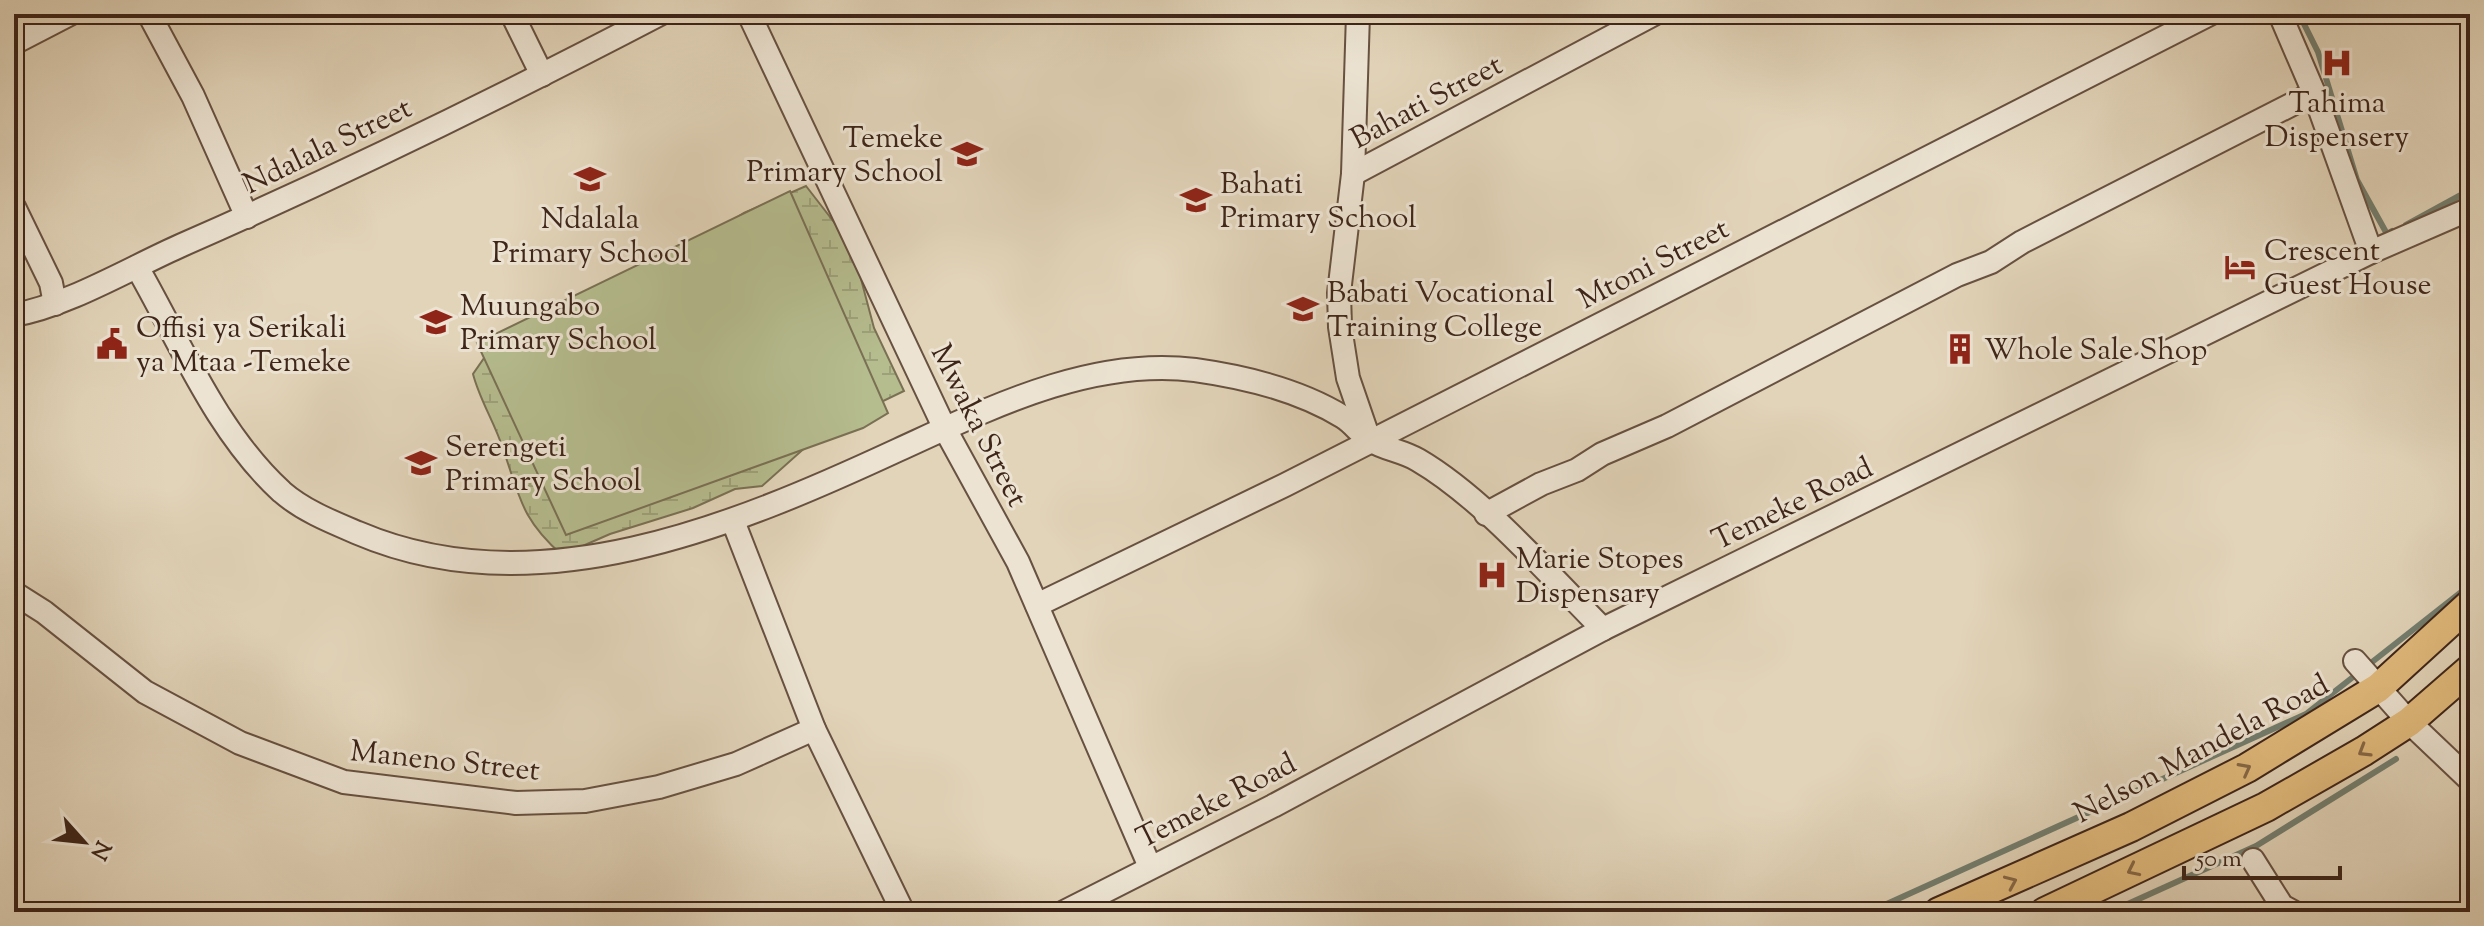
<svg xmlns="http://www.w3.org/2000/svg" width="2484" height="926" viewBox="0 0 2484 926" font-family="'Sorts Mill Goudy',serif">
	<style>
		.wetland { fill: url(#wetland-marsh); stroke: #7a7054; stroke-width: 2 }
		.garden { fill: #b5bc8e; stroke: #7a7054; stroke-width: 2 }
		.lines { fill: none; stroke-linecap: round; stroke-linejoin: round }
		.stream { stroke: #737e6f; stroke-width: 6 }
		.minor-casing { stroke: #675141; stroke-width: 26 }
		.major-casing { stroke: #3e2519; stroke-width: 32 }
		.minor { stroke: #ece3d2; stroke-width: 22 }
		.major { stroke: #e1ba7c; stroke-width: 28 }
		.oneway { stroke: #876846 }
		.labels { text-anchor: middle; stroke-width: 6; stroke-linejoin: round; paint-order: stroke }
		.street-label { font-size: 30px; fill: #3e2519; stroke: #ece3d2 }
		.poi-label { font-size: 30px; fill: #3e2519; stroke: #ece3d2; text-anchor: start }
	</style>
	<defs>
		<pattern id="wetland-marsh" width="20" height="14" patternUnits="userSpaceOnUse" patternTransform="scale(2)"><rect width="20" height="14" fill="#b5bc8e"/><path d="M1 5h8M5 5V1M11 12h8M15 12V8" fill="none" stroke="#9da17a"/></pattern>
	</defs>
	<rect width="100%" height="100%" fill="#e2d4b9"/>
	<filter id="stains"><feTurbulence type="fractalNoise" baseFrequency=".0025" numOctaves="4"/><feColorMatrix values="0 0 0 0 .2 0 0 0 0 .09 0 0 0 0 .02 0 0 0 .5 -.17"/></filter>
	<radialGradient id="worn" r=".72"><stop offset=".6" stop-color="#630" stop-opacity="0"/><stop offset="1" stop-color="#630" stop-opacity=".3"/></radialGradient>
	<path class="wetland" d="M 806,186 L 837,226 L 857,264 L 874,328 L 904,391 L 827,428 L 762,486 L 735,489 L 693,508 L 610,534 L 562,555 C 521,519 520,497 503,449 C 495,423 480,401 473,374 L 491,348 L 702,240 L 744,213 Z"/>
	<polygon class="garden" points="790,191 888,413 863,428 566,535 477,343"/>
	<g class="lines">
		<g class="stream">
			<polyline points="2299,14 2318,52 2357,180 2387,234 2392,231"/>
			<polyline points="2406,225 2470,190"/>
			<polyline points="2468,708 2470,705"/>
			<polyline points="1869,912 2306,714 2470,585"/>
			<polyline points="2110,912 2256,846 2396,759"/>
		</g>
		<defs>
			<g id="minor">
				<polyline points="149,14 193,96 247,217"/>
				<polyline points="512,14 542,75"/>
				<polyline points="749,14 945,429 1018,562 1150,867"/>
				<polyline points="1358,14 1353,174 1339,293 1340,327 1348,378 1369,439"/>
				<polyline points="2280,14 2314,93 2371,252"/>
				<polyline points="14,43 70,14"/>
				<polyline points="1353,174 1654,14"/>
				<polyline points="14,207 51,283 55,304"/>
				<path d="M 137,267 C 180,342 217,433 282,492 C 304,511 332,522 358,533 C 536,609 734,526 898,450 C 990,408 1091,357 1195,370 C 1245,377 1301,391 1343,417 C 1353,423 1360,434 1370,440 C 1384,449 1403,451 1418,460 C 1483,498 1549,575 1603,629"/>
				<path d="M 14,315 C 67,306 132,267 182,245 C 344,174 503,96 660,14"/>
				<polyline points="1486,514 1541,484 1577,470 1602,454 1667,426 1957,275 1991,262 2022,242 2314,93"/>
				<polyline points="733,521 814,729 903,912"/>
				<polyline points="14,593 44,612 145,692 240,743 344,782 516,803 585,801 659,787 736,764 814,729"/>
				<polyline points="1037,605 1285,485 2210,14"/>
				<polyline points="2355,661 2409,722 2470,780"/>
				<polyline points="2253,860 2282,906 2293,912"/>
				<polyline points="1064,912 1273,806 1603,629 2371,252 2470,209"/>
			</g>
			<g id="major">
				<polyline points="1939,912 2131,827 2247,768 2378,688 2470,604"/>
				<polyline points="2045,912 2266,807 2364,751 2409,722 2470,669"/>
			</g>
		</defs>
		<use href="#minor" class="minor-casing"/>
		<use href="#major" class="major-casing"/>
		<use href="#minor" class="minor"/>
		<use href="#major" class="major"/>
	</g>
	<defs><path id="oneway-chevron" d="M-2-3.5L2.5 0L-2 3.5" fill="none" stroke-width="1.6" stroke-linecap="round" stroke-linejoin="round" transform="scale(2)"/></defs>
	<g class="oneway">
		<use href="#oneway-chevron" transform="translate(2364 751) rotate(149)"/>
		<use href="#oneway-chevron" transform="translate(2245 769) rotate(-28)"/>
		<use href="#oneway-chevron" transform="translate(2133 870) rotate(154)"/>
		<use href="#oneway-chevron" transform="translate(2011 882) rotate(-24)"/>
	</g>
	<defs>
		<symbol id="hospital-bare" viewBox="-9 -9 18 18"><path d="M-5-5h3v3.5h4V-5h3V5h-3V1.5h-4V5h-3Z" fill="#8f2418" stroke="#ece3d2" stroke-width="2.5" paint-order="stroke"/></symbol>
		<symbol id="school-bare" viewBox="-9 -9 18 18"><path d="M0-5L7-2L0 1L-7-2ZM-4 1L0 2.5L4 1V4Q0 6-4 4Z" fill="#8f2418" stroke="#ece3d2" stroke-width="2.5" paint-order="stroke"/></symbol>
		<symbol id="hotel-bare" viewBox="-9 -9 18 18"><path d="M-6-4.5h1.5V1H6V5H4.5V3h-9V5H-6ZM-4 0a1.8 1.8 0 1 1 3.6 0ZM.5 0V-2.5h3Q6-2.5 6 0Z" fill="#8f2418" stroke="#ece3d2" stroke-width="2.5" paint-order="stroke"/></symbol>
		<symbol id="university-bare" viewBox="-9 -9 18 18"><path d="M0-5L7-2L0 1L-7-2ZM-4 1L0 2.5L4 1V4Q0 6-4 4Z" fill="#8f2418" stroke="#ece3d2" stroke-width="2.5" paint-order="stroke"/></symbol>
		<symbol id="civic-bare" viewBox="-9 -9 18 18"><path d="M-.6-6.5H3V-4.5H.6V-3L4-1V1h2V6H-6V1h2V-1L-.6-3ZM-1.2 2.5V6h2.4V2.5Z" fill="#8f2418" stroke="#ece3d2" stroke-width="2.5" paint-order="stroke"/></symbol>
		<symbol id="building-bare" viewBox="-9 -9 18 18"><path d="M-4-6H4V6H1V3H-1V6H-4ZM-2.5-4.3h1.7v1.8h-1.7ZM.8-4.3h1.7v1.8H.8ZM-2.5-1h1.7V.8h-1.7ZM.8-1h1.7V.8H.8Z" fill="#8f2418" stroke="#ece3d2" stroke-width="2.5" paint-order="stroke"/></symbol>
	</defs>
	<g fill-rule="evenodd">
		<use href="#hospital-bare" x="2315" y="41" width="44" height="44"/>
		<use href="#school-bare" x="945" y="132" width="44" height="44"/>
		<use href="#school-bare" x="568" y="157" width="44" height="44"/>
		<use href="#school-bare" x="1174" y="178" width="44" height="44"/>
		<use href="#hotel-bare" x="2218" y="245" width="44" height="44"/>
		<use href="#university-bare" x="1281" y="287" width="44" height="44"/>
		<use href="#school-bare" x="414" y="300" width="44" height="44"/>
		<use href="#civic-bare" x="90" y="322" width="44" height="44"/>
		<use href="#building-bare" x="1938" y="327" width="44" height="44"/>
		<use href="#school-bare" x="399" y="441" width="44" height="44"/>
		<use href="#hospital-bare" x="1470" y="553" width="44" height="44"/>
	</g>
	<g class="labels">
		<g class="street-label">
			<text transform="translate(1426 101) rotate(-28)" y="10">Bahati Street</text>
			<text transform="translate(327 145) rotate(-26)" y="10">Ndalala Street</text>
			<text transform="translate(1653 263) rotate(-27)" y="10">Mtoni Street</text>
			<text transform="translate(980 425) rotate(63)" y="10">Mwaka Street</text>
			<text transform="translate(1792 503) rotate(-26)" y="10">Temeke Road</text>
			<text transform="translate(2201 748) rotate(-28)" y="10">Nelson Mandela Road</text>
			<text transform="translate(445 760) rotate(6)" y="10">Maneno Street</text>
			<text transform="translate(1216 800) rotate(-27)" y="10">Temeke Road</text>
		</g>
		<g class="poi-label">
			<text x="2337" y="112" text-anchor="middle">Tahima<tspan x="2337" dy="34">Dispensery</tspan></text>
			<text x="943" y="147" text-anchor="end">Temeke<tspan x="943" dy="34">Primary School</tspan></text>
			<text x="1220" y="193">Bahati<tspan x="1220" dy="34">Primary School</tspan></text>
			<text x="590" y="228" text-anchor="middle">Ndalala<tspan x="590" dy="34">Primary School</tspan></text>
			<text x="2264" y="260">Crescent<tspan x="2264" dy="34">Guest House</tspan></text>
			<text x="1327" y="302">Babati Vocational<tspan x="1327" dy="34">Training College</tspan></text>
			<text x="460" y="315">Muungabo<tspan x="460" dy="34">Primary School</tspan></text>
			<text x="136" y="337">Offisi ya Serikali<tspan x="136" dy="34">ya Mtaa -Temeke</tspan></text>
			<text x="1984" y="359">Whole Sale Shop</text>
			<text x="445" y="456">Serengeti<tspan x="445" dy="34">Primary School</tspan></text>
			<text x="1516" y="568">Marie Stopes<tspan x="1516" dy="34">Dispensary</tspan></text>
		</g>
	</g>
	<rect width="2484" height="926" fill="none" stroke="#e2d4b9" stroke-width="48"/>
	<rect x="16" y="16" width="2452" height="894" fill="none" stroke="#3e2519" stroke-width="4"/>
	<rect x="24" y="24" width="2436" height="878" fill="none" stroke="#3e2519" stroke-width="2"/>
	<g transform="translate(84 842) rotate(117)" stroke="#ece3d2" stroke-width="6" paint-order="stroke">
	<path d="M0-6L14 30L0 20L-14 30Z" fill="#3e2519"/>
	<text y="-12" font-size="22" font-weight="bold" text-anchor="middle" fill="#3e2519">N</text>
	</g>
	<path d="M2184 866v12h156v-12" fill="none" stroke="#3e2519" stroke-width="4"/>
	<text x="2196" y="866" font-size="24" fill="#3e2519" stroke="#ece3d2" stroke-width="6" paint-order="stroke">50 m</text>
	<rect width="100%" height="100%" filter="url(#stains)"/>
	<rect width="100%" height="100%" fill="url(#worn)"/>
</svg>
